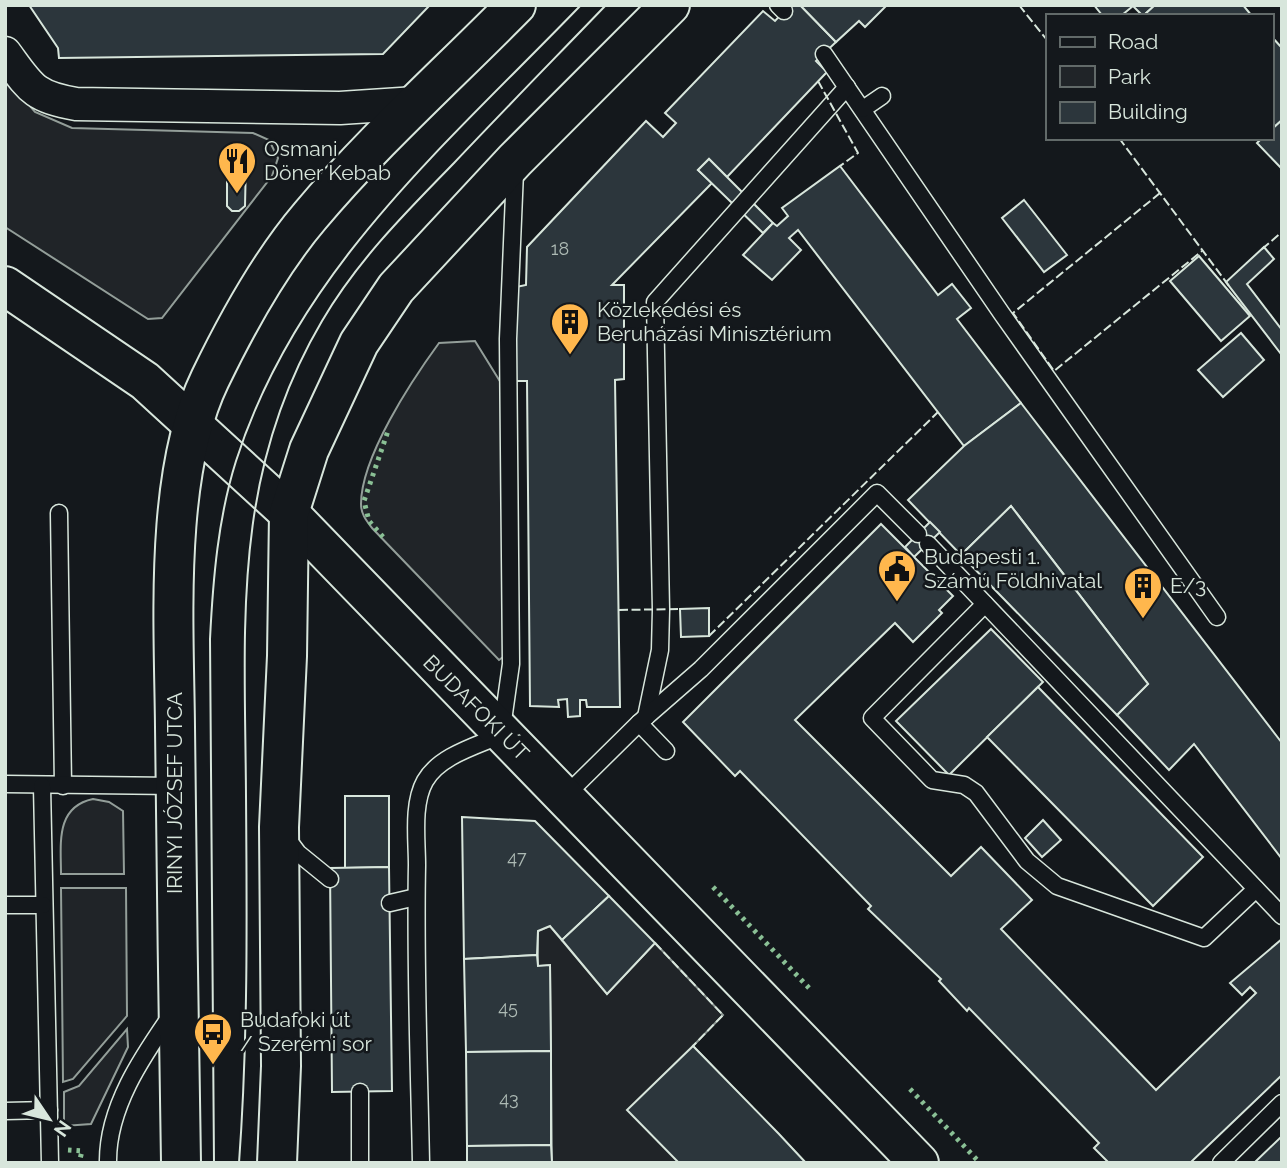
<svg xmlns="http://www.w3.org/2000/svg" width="1287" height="1168" viewBox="0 0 1287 1168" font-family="Raleway,sans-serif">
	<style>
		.green { fill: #202428; stroke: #939e99; stroke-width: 2 }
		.building { fill: #2c363c; stroke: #d8e6dc; stroke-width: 2 }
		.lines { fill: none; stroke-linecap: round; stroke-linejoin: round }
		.service-casing { stroke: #d8e6dc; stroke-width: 19 }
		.minor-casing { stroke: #d8e6dc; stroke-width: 35 }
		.tertiary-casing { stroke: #d8e6dc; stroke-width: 42 }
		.secondary-casing { stroke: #d8e6dc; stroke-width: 42 }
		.service { stroke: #14181c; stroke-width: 16 }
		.minor { stroke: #14181c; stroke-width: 32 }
		.tertiary { stroke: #14181c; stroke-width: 38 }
		.secondary { stroke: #14181c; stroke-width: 38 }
		.tram { stroke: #d8e6dc; stroke-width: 2 }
		.hedge { stroke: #8ac095; stroke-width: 5; stroke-dasharray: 3.5 5; stroke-linecap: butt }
		.fence { stroke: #d8e6dc; stroke-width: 2; stroke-dasharray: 9 3.5; stroke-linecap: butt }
		.labels { text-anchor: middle; stroke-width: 5; stroke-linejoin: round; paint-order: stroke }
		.number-label { font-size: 18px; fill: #adbab4 }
		.poi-label { font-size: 21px; fill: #d8e6dc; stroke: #14181c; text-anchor: start }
		.street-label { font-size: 21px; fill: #d8e6dc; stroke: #14181c }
	</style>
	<rect width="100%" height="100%" fill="#14181c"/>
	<g class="green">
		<polygon points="5,77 35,112 72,128 253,133 269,140 278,158 272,176 162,318 148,319 5,227"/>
		<path d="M 475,341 L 501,383 L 503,657 L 499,660 L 372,528 C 366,520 361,514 361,504 C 361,457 412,380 439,343 Z"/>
		<path d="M 93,799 L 109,802 L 123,811 L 124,874 L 61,874 C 61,844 55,807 93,799 Z"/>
		<polygon points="61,888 126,888 127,1016 73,1079 63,1082"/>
		<polygon points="550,926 607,994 655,943 723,1015 693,1046 806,1163 552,1163 550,965 538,966 538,931"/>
		<polygon points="127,1029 128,1047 91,1124 64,1126 64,1092 79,1086"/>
	</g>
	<g class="building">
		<polygon points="29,5 430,5 383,54 59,58 58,48"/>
		<polygon points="790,5 800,5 836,42 816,61 827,72 727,177 709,159 698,170 712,183 612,285 624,285 624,379 615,380 620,707 587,707 586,700 580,700 580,716 568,717 567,699 558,700 559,707 530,706 527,381 516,381 516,287 526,285 527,247 646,121 663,137 676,123 665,113 763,11 775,21"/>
		<polygon points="800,5 887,5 865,27 859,21 836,42"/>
		<polygon points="1094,5 1155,5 1143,16 1133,6 1122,15 1102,15"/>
		<polygon points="1155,5 1243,5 1252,16 1143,16"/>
		<polygon points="1271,36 1282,48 1282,120 1271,130"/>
		<polygon points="1282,120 1282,169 1257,143 1262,138 1271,138 1271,130"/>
		<polygon points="233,156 246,160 245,206 239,211 232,211 227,206 227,160"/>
		<polygon points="709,159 773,223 763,233 698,170"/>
		<polygon points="840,166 938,295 952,284 971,308 957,319 1021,403 964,446 798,230 789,238 801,250 772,280 743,255 773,223 777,226 788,216 782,208"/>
		<polygon points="1024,200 1067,255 1044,272 1002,218"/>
		<polygon points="1264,247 1274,259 1247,284 1282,330 1281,354 1226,282"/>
		<polygon points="1199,256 1250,316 1221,341 1170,281"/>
		<polygon points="1241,333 1264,360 1223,397 1198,370"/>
		<polygon points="1021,403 1282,743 1282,859 1194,744 1169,770 1117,715 1148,684 1011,506 961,555 908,500 964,446"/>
		<polygon points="1011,506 1148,684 1117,715 961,555"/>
		<polygon points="930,522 940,532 914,557 905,547"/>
		<polygon points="881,524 953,596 939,610 942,613 913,642 895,623 795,720 951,876 981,847 1032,900 1001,929 1156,1090 1256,993 1250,987 1242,995 1230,983 1282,939 1282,1075 1190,1163 1109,1163 1094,1148 1099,1143 969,1008 967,1011 939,981 941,979 868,909 871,906 740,771 735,776 683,722"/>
		<polygon points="709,608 709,636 681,637 680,609"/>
		<polygon points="991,629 1043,682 949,775 896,721"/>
		<polygon points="1038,687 1203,857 1153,906 987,737"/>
		<polygon points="345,796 389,796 389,867 345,868"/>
		<polygon points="462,817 535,821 609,896 562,940 550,926 538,931 537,955 464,959"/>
		<polygon points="1043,820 1061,840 1042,857 1025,838"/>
		<polygon points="389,867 392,1091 332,1092 330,868"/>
		<polygon points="609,896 655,943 607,994 562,940"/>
		<polygon points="537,955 538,966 550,965 551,1051 466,1052 464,959"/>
		<polygon points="693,1046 779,1134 806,1163 679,1163 627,1110"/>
		<polygon points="551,1051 551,1145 467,1146 466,1052"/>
		<polygon points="1282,1136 1282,1163 1254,1163"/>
		<polygon points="551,1145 552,1163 467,1163 467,1146"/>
	</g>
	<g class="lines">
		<defs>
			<g id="service">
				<polyline points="778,5 784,11"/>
				<polyline points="824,54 1002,314 1217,617"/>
				<polyline points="863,109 882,96"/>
				<polyline points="59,513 63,786"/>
				<polyline points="928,544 1282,916"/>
				<polyline points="985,604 872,718 932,780 964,785 976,793 1027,861 1057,886 1204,938 1256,889"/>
				<polyline points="646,717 660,650 661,610 655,302 847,87"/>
				<polyline points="639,723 666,751"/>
				<polyline points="5,784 175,786"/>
				<polyline points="42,786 50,1163"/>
				<polyline points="564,797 639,723 701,669 877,493 918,534"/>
				<polyline points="286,837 298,853 330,879"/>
				<polyline points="390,903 416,897"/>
				<polyline points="5,905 43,905"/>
				<polyline points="5,1111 49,1110"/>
				<path d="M 108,1163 C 107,1108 142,1057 172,1014"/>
				<polyline points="360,1163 360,1092"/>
				<path d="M 421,1163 C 419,1064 415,964 417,865 C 417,840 412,804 425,781 C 439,756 476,746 501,735 L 511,664 L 508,339 L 515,171"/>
				<polyline points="1221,1163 1282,1103"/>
			</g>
			<path id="minor" d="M 5,53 C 30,87 33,97 76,104 L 340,108 L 416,103"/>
			<polyline id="tertiary" points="5,286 145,381 289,513 919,1163"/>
			<g id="secondary">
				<path d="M 181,1163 C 179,1018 176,872 175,727 C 174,623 164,474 210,379 C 237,323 270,263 310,216 C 373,141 447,75 516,5"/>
				<polyline points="277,1163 281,1066 279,827 287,656 289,513 309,450 359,343 396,288 515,160 670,5"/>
			</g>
		</defs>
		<use href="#service" class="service-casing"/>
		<use href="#minor" class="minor-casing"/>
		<use href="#tertiary" class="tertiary-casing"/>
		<use href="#secondary" class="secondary-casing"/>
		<use href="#service" class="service"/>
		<use href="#minor" class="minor"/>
		<use href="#tertiary" class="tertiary"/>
		<use href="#secondary" class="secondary"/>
		<g class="tram">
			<path d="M 214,1163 L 210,639 C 213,579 218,518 236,461 C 297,270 446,145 581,5"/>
			<path d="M 239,1163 C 248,1040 247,919 246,796 C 245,625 231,475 322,321 C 357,261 406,212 454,163 C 504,110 555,58 606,5"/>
		</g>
		<g class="hedge">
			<polyline points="383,537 369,521 364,501 389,428"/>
			<polyline points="713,887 809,988"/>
			<polyline points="910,1089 980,1163"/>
			<polyline points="68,1150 82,1151 79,1163"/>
		</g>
		<g class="fence">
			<polyline points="1019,5 1047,40"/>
			<polyline points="818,81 858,153 840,166"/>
			<polyline points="1119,138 1229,286"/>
			<polyline points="1160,193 1013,313 1054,371 1202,251"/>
			<polyline points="1262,249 1282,232"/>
			<polyline points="619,610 680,609"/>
			<polyline points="709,636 938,412"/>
			<polyline points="655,943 723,1015 693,1046"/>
		</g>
	</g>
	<defs>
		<symbol id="restaurant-pin" viewBox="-11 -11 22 30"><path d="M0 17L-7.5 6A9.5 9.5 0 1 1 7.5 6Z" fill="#ffb74d" stroke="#14181c"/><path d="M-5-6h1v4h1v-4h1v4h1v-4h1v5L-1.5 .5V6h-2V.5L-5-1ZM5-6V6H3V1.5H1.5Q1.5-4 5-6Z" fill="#111"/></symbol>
		<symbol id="building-pin" viewBox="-11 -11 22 30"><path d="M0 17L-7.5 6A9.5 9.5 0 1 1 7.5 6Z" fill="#ffb74d" stroke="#14181c"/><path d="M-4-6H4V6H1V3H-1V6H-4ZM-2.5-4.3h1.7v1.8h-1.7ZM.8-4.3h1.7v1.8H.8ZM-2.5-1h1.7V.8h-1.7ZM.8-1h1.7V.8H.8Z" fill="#111"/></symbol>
		<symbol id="civic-pin" viewBox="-11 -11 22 30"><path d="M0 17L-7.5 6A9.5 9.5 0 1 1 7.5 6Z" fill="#ffb74d" stroke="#14181c"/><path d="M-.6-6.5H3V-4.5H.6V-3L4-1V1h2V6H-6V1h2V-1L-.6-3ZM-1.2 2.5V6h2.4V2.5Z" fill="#111"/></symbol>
		<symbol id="bus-pin" viewBox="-11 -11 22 30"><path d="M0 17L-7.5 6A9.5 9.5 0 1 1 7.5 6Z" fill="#ffb74d" stroke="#14181c"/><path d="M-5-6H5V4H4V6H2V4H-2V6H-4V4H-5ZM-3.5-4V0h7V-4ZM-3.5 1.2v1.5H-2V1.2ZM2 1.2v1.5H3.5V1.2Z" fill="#111"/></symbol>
	</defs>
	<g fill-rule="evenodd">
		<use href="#restaurant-pin" x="215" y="139" width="44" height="60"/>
		<use href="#building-pin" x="548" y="300" width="44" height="60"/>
		<use href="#civic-pin" x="875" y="547" width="44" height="60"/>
		<use href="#building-pin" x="1121" y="564" width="44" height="60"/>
		<use href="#bus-pin" x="191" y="1010" width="44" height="60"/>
	</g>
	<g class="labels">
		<g class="number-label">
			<text x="560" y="255">18</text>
			<text x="517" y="864">47</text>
			<text x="508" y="1014">45</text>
			<text x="509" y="1105">43</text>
		</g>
		<g class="poi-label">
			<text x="264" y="156">Osmani<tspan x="264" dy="24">Döner Kebab</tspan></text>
			<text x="597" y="317">Közlekedési és<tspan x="597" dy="24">Beruházási Minisztérium</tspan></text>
			<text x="924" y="564">Budapesti 1.<tspan x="924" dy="24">Számú Földhivatal</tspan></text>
			<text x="1170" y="593">E/3</text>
			<text x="240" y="1027">Budafoki út<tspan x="240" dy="24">/ Szerémi sor</tspan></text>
		</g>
		<g class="street-label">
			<text transform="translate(476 708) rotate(45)" y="7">BUDAFOKI ÚT</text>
			<text transform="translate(175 793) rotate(-90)" y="7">IRINYI JÓZSEF UTCA</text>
		</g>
	</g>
	<rect width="1287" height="1168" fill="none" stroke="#d8e6dc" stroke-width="14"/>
	<rect x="1046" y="14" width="228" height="126" fill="#14181c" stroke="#626a69" stroke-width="2"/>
	<rect x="1060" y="37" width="35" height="10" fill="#14181c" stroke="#626a69" stroke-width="2"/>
	<text x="1108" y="49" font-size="21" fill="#d8e6dc">Road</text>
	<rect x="1060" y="66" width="35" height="21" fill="#202428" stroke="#626a69" stroke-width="2"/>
	<text x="1108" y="84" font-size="21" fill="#d8e6dc">Park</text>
	<rect x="1060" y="102" width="35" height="21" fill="#2c363c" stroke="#626a69" stroke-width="2"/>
	<text x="1108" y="119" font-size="21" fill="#d8e6dc">Building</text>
	<g transform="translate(49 1119) rotate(125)" stroke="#14181c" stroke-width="5" paint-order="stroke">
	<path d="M0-5L12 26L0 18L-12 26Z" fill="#d8e6dc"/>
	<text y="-10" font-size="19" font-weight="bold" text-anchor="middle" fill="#d8e6dc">N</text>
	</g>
</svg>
